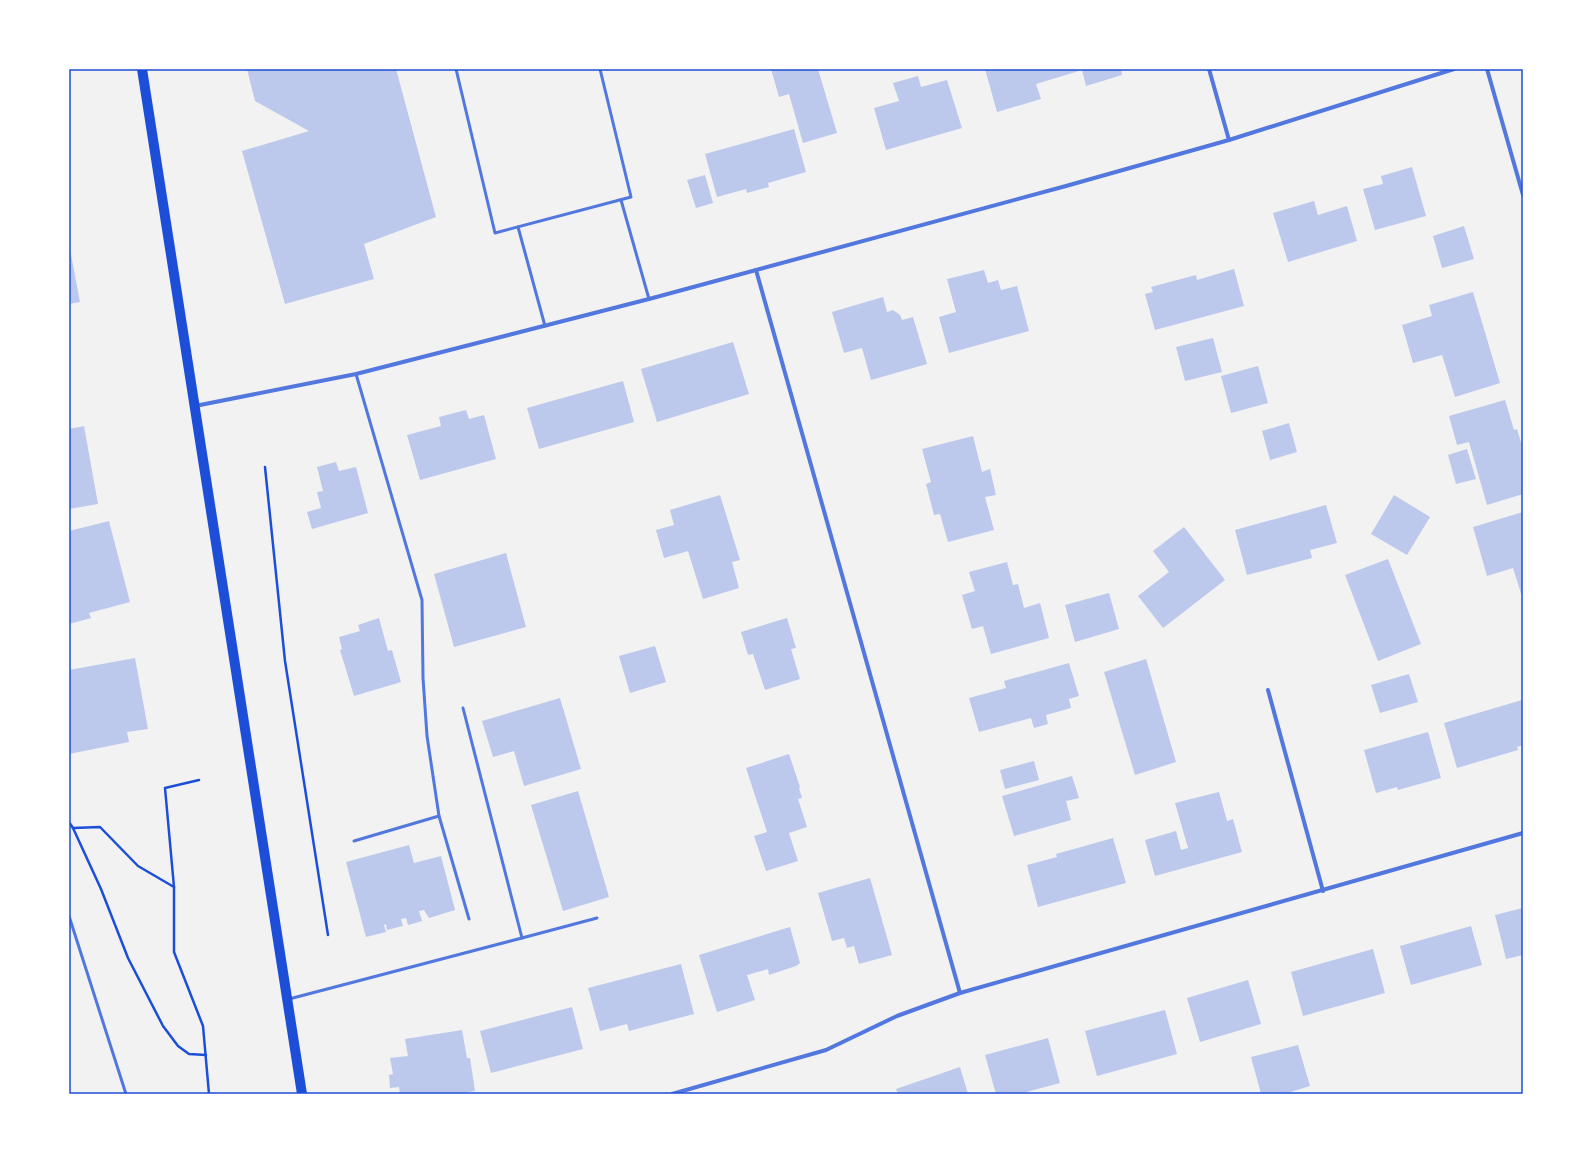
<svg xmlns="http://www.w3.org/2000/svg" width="1592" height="1163" viewBox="0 0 1592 1163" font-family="'Public Sans',sans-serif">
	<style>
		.building { fill: #bdc9ec }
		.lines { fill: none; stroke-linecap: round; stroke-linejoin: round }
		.path { stroke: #1d4ed8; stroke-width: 2.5 }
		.service { stroke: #5277de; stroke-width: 3 }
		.minor { stroke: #5277de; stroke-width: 4 }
		.primary { stroke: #1d4ed8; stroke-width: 10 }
		.neatline { fill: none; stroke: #1d4ed8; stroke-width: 1.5 }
	</style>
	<rect width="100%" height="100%" fill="#f2f2f2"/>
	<g class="building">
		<polygon points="247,69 396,69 436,217 364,244 374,279 285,304 242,151 309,131 255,101"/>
		<polygon points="771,69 818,69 837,133 803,143 789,94 779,97"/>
		<polygon points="985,69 1121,69 1122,75 1086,86 1082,70 1036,84 1041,99 997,112"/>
		<polygon points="918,76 921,87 947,80 962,128 886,150 874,108 899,101 893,83"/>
		<polygon points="794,129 806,172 768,183 769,187 747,193 746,189 717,197 705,154"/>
		<polygon points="1412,167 1426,216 1375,230 1363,189 1383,184 1381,176"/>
		<polygon points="705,175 713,203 696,208 687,180"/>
		<polygon points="1314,201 1318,215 1347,206 1357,241 1288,262 1273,213"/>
		<polygon points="1464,226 1474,259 1442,268 1433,236"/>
		<polygon points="69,244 80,302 69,304"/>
		<polygon points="1234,269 1244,306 1155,330 1145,294 1153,292 1151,287 1196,275 1197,280"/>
		<polygon points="984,270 988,283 998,280 1001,290 1017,286 1029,331 949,353 939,317 956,312 947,279"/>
		<polygon points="1473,292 1500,383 1455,397 1442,355 1413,363 1402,325 1432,316 1429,305"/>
		<polygon points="883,297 887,312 893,310 900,315 902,320 913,317 927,364 871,380 862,348 844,353 832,312"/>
		<polygon points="1213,338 1222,372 1185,381 1176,347"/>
		<polygon points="733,342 749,394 657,422 641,369"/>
		<polygon points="1258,366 1268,403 1231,413 1221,376"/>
		<polygon points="623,381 634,422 539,449 527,408"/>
		<polygon points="1505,400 1514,430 1517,429 1523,449 1523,494 1487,505 1469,442 1457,445 1449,416"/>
		<polygon points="466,410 469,419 484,415 496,459 420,480 407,435 441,426 439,417"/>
		<polygon points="1289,423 1297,452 1270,460 1262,431"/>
		<polygon points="84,426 98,504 69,509 69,429"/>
		<polygon points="973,436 982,472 990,469 996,495 985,497 994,530 948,542 940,514 934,515 926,484 931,482 922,449"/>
		<polygon points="1467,449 1476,479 1456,484 1448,455"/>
		<polygon points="336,462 339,471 356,467 368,513 312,529 307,512 321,508 317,492 323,491 317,467"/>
		<polygon points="720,495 740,560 732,562 739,588 703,599 688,551 664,558 656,530 674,525 670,510"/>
		<polygon points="1394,495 1430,517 1407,555 1371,534"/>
		<polygon points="1326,505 1337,543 1310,550 1312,558 1247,575 1235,530"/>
		<polygon points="1523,512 1523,600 1513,568 1487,576 1473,527"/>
		<polygon points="109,521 130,602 89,613 91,618 69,624 69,531"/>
		<polygon points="1184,527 1225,580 1163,628 1138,596 1169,572 1153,551"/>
		<polygon points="506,553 526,627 454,647 434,574"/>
		<polygon points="1388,559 1421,644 1378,661 1345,575"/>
		<polygon points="1007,562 1013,585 1018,584 1024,608 1040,603 1049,638 991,654 983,626 972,629 962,595 975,591 969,572"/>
		<polygon points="1109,593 1119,629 1075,642 1065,605"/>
		<polygon points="379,618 388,651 392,650 401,682 354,696 340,650 342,649 339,637 360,631 358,625"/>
		<polygon points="787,618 796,648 791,649 800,679 765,690 753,654 748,655 741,632"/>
		<polygon points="655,646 666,682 630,693 619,656"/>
		<polygon points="135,658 148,729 127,732 129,742 69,754 69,670"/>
		<polygon points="1146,659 1176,762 1135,775 1104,672"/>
		<polygon points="1069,663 1079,696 1069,699 1071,708 1046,715 1048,724 1034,728 1031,718 979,732 969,698 1006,688 1004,681"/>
		<polygon points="1409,674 1418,702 1380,713 1371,685"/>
		<polygon points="560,698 581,769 524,786 514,751 493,757 482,721"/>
		<polygon points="1522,700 1523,745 1517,747 1518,750 1457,768 1444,723"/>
		<polygon points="1428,732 1441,778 1398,790 1397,787 1376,793 1364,750"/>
		<polygon points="789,754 800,787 799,788 802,798 798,799 807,827 789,833 798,861 766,871 754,836 767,832 746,768"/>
		<polygon points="1034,761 1039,780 1005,789 1000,770"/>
		<polygon points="1072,776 1079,798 1066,801 1071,820 1014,836 1002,796"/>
		<polygon points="578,791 609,897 563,911 531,805"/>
		<polygon points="1219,792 1227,821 1233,819 1242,852 1155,876 1145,840 1176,831 1181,850 1188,848 1175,803"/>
		<polygon points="1113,838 1126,883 1038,907 1027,865 1057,857 1056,854"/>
		<polygon points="409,845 414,863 441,856 455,910 429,918 424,910 419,911 422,921 408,925 406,918 401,919 403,926 387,930 386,924 384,925 386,932 366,937 346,862"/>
		<polygon points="870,878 892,955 859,964 854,946 847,948 844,938 832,941 818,893"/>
		<polygon points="1523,908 1523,955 1506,959 1495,915"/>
		<polygon points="1471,926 1482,965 1411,985 1400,946"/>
		<polygon points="790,927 800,963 796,966 769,975 768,969 747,975 755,1000 717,1012 699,955"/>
		<polygon points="1373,949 1385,993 1303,1016 1291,972"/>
		<polygon points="681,964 694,1014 629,1031 627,1024 600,1031 588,988"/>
		<polygon points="1248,980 1261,1024 1200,1042 1187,998"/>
		<polygon points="572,1007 583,1049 491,1073 480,1031"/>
		<polygon points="1165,1010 1177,1054 1097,1076 1085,1031"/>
		<polygon points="462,1030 467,1058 470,1058 475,1091 455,1094 400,1094 399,1087 390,1088 389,1075 393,1074 390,1058 408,1056 405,1039"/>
		<polygon points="1048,1038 1060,1083 1019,1094 996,1094 985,1055"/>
		<polygon points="1298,1045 1310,1086 1284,1094 1261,1094 1251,1057"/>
		<polygon points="960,1067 968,1094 898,1094 896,1089"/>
	</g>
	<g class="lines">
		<g class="path">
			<polyline points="265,467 285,661 328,935"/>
			<polyline points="69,822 73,828 100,827 138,866 174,887 174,952 203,1026 209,1094"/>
			<polyline points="73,828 101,889 128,958 163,1026 178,1046 189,1054 206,1055"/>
			<polyline points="174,887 165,788 199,780"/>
		</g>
		<g class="service">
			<polyline points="456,69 495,233 631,197 600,69"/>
			<polyline points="621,200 649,299"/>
			<polyline points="518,227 545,326"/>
			<polyline points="356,374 422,600 423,678 427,736 439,816 469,919"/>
			<polyline points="354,841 439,816"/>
			<polyline points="69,916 126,1094"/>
			<polyline points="522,938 597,918"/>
			<polyline points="289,999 522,938 463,708"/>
		</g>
		<g class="minor">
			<polyline points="1209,69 1229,140"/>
			<polyline points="1487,69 1523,195"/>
			<polyline points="756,270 960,993"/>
			<polyline points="195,406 356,374 649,299 1066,186 1229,140 1454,69"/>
			<polyline points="1268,690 1323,891"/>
			<polyline points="672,1094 826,1050 897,1016 960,993 1523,833"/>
		</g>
		<polyline class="primary" points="142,69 302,1094"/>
	</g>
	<rect width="1592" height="1163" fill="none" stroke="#ffffff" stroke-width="140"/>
	<rect x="70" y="70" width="1452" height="1023" class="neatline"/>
</svg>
